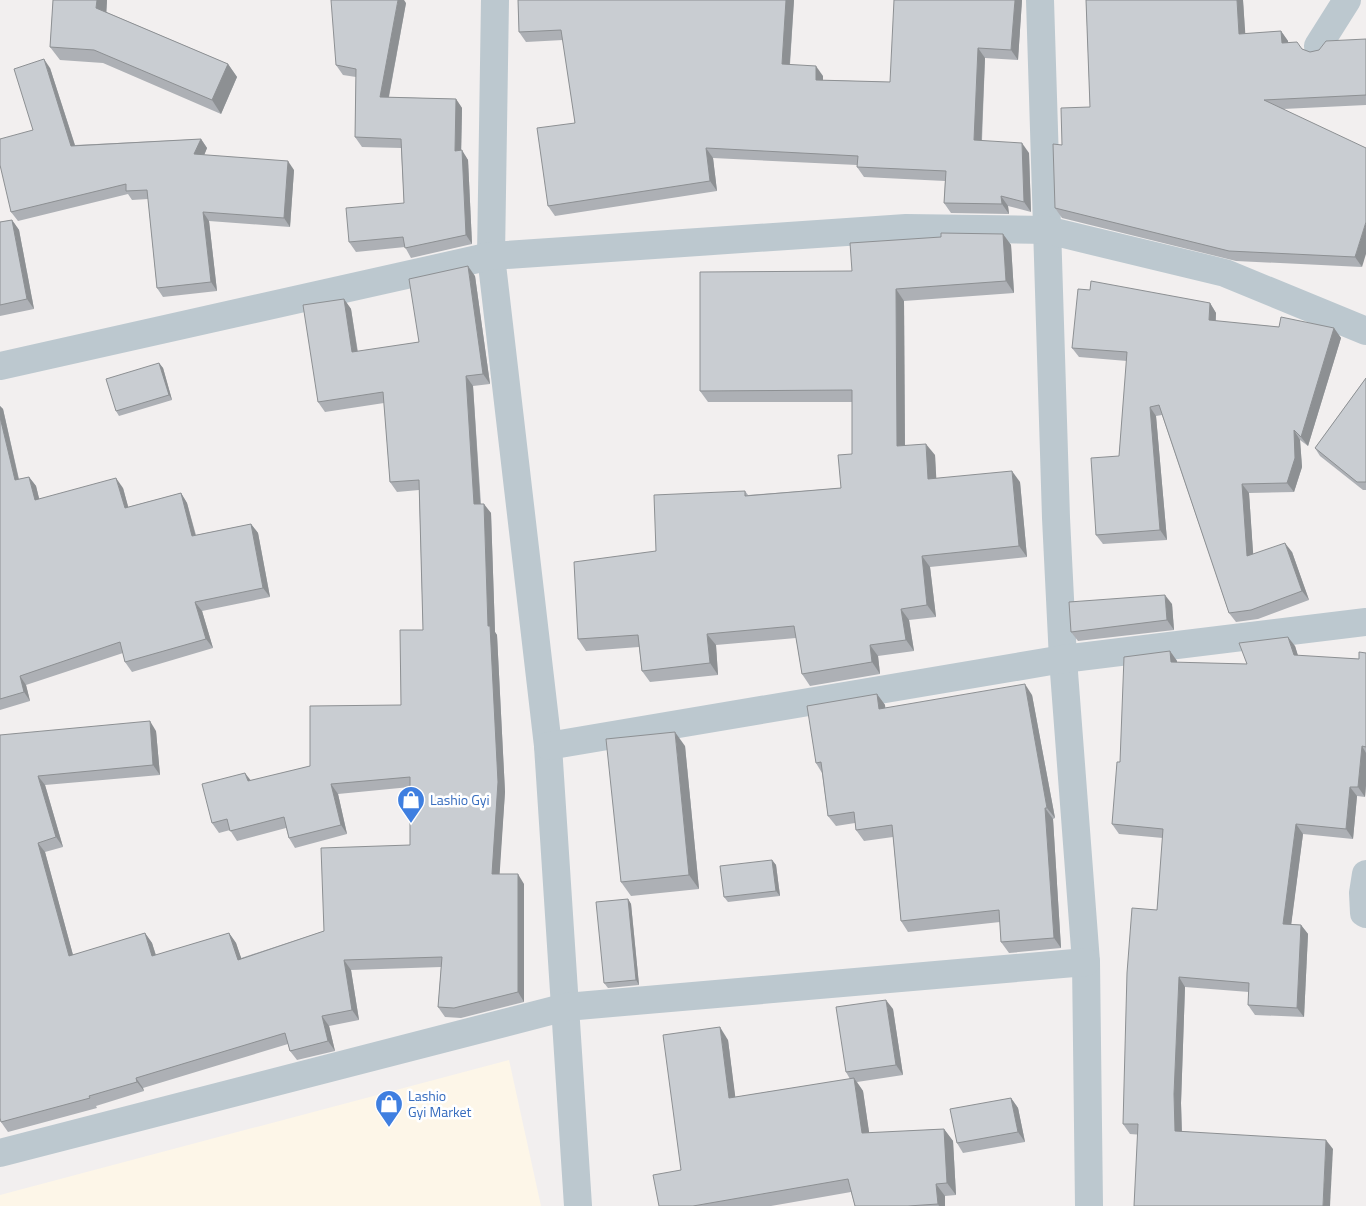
<svg xmlns="http://www.w3.org/2000/svg" width="1366" height="1206" viewBox="0 0 1366 1206" font-family="'Titillium Web',sans-serif">
	<style>
		.commercial { fill: #fdf6e8 }
		.lines { fill: none; stroke-linecap: round; stroke-linejoin: round }
		.minor { stroke: #bcc8cf; stroke-width: 28 }
		.wall { fill: #adb0b5 }
		.shaded-wall { fill: #8d9093 }
		.building { fill: #c9cdd2; stroke: #8d9093 }
		.labels { text-anchor: middle; stroke-width: 5; stroke-linejoin: round; paint-order: stroke }
		.shop-label { font-size: 14px; fill: #366cbe; stroke: #fff; text-anchor: start }
	</style>
	<rect width="100%" height="100%" fill="#f2efef"/>
	<polygon class="commercial" points="509,1060 541,1206 0,1206 0,1195"/>
	<g class="lines">
		<g class="minor">
			<polyline points="495,0 491,256 548,746 578,1206"/>
			<polyline points="1040,0 1056,518 1063,659 1086,962 1089,1206"/>
			<polyline points="1318,46 1347,0"/>
			<polyline points="0,366 491,256 906,228 1047,230 1225,273 1366,331"/>
			<polyline points="548,746 1063,659 1366,622"/>
			<polyline points="1366,874 1363,893 1364,913 1366,914"/>
			<polyline points="0,1153 566,1007 1086,962"/>
		</g>
	</g>
	<g class="wall">
		<polygon points="53,0 107,0 106,12 228,64 237,77 221,114 103,63 60,60 50,47"/>
		<polygon points="518,0 794,0 790,65 823,76 823,80 890,82 1022,0 1018,60 985,58 982,141 1029,153 1031,212 1008,206 1009,214 951,213 944,203 945,181 864,177 857,167 857,165 713,158 717,191 555,216 548,206 575,123 563,40 526,42 519,32"/>
		<polygon points="1086,0 1243,0 1245,34 1281,31 1288,41 1288,43 1310,52 1366,39 1366,105 1283,109 1362,267 1236,261 1062,218 1055,208 1062,145 1090,107"/>
		<polygon points="406,3 389,97 456,99 462,108 461,150 468,160 472,244 411,258 405,247 356,252 349,242 404,203 401,148 362,147 355,137 356,77 343,75 336,65"/>
		<polygon points="50,68 75,145 201,139 207,148 204,155 294,170 290,227 209,221 217,291 163,297 157,288 148,199 132,200 128,194 18,221 11,212"/>
		<polygon points="12,220 19,230 34,309 0,316 0,222"/>
		<polygon points="1003,234 1011,245 1014,293 904,301 905,446 935,455 936,478 1020,482 1027,557 930,567 936,617 909,620 914,651 878,656 880,674 810,686 802,674 796,638 716,645 718,675 650,682 642,671 639,647 586,651 578,639 656,551 745,491 748,495 841,488 852,454 852,402 708,402 700,391 852,271"/>
		<polygon points="475,276 490,384 473,386 481,504 491,513 495,632 497,635 505,792 499,874 524,884 524,1002 461,1018 445,1017 438,1007 441,967 351,970 359,1020 329,1026 335,1051 297,1060 290,1051 288,1044 143,1088 144,1091 96,1106 97,1108 8,1132 1,1122 0,735 156,731 160,775 45,785 63,847 45,852 73,955 145,933 152,943 156,955 229,933 236,943 241,958 324,931 410,845 410,787 338,794 347,834 295,848 289,838 286,828 237,841 230,830 219,833 212,823 251,781 310,766 401,705 423,630 419,490 397,492 390,482 384,403 325,412 318,402 344,299 351,309 358,352 419,342"/>
		<polygon points="1210,303 1216,313 1216,321 1279,327 1334,328 1341,338 1308,446 1300,440 1302,467 1294,492 1249,493 1253,554 1292,552 1309,600 1258,619 1236,622 1229,613 1162,415 1156,416 1167,540 1103,544 1096,535 1119,456 1127,361 1079,357 1072,348"/>
		<polygon points="159,363 163,368 172,400 119,416 116,411"/>
		<polygon points="1366,378 1366,490 1363,490 1320,456 1315,448"/>
		<polygon points="0,406 3,409 19,479 29,477 36,486 39,499 123,488 128,507 181,493 187,503 196,535 251,524 258,533 270,597 202,611 213,648 132,672 125,662 123,653 26,685 30,701 0,710"/>
		<polygon points="1172,604 1174,630 1078,641 1071,632"/>
		<polygon points="1295,646 1298,656 1359,659 1366,653 1366,785 1365,797 1357,796 1353,839 1303,834 1291,924 1301,925 1308,934 1304,1017 1255,1015 1248,1005 1249,992 1185,987 1181,1103 1182,1131 1333,1149 1130,1134 1123,1124 1157,910 1163,838 1119,834 1112,824 1120,762 1170,651 1177,661 1177,663 1247,664"/>
		<polygon points="877,694 885,705 885,708 1032,695 1055,818 1053,819 1061,948 1009,953 1001,942 1000,922 908,932 901,921 893,837 864,841 856,830 855,823 836,826 828,816 822,773 816,763"/>
		<polygon points="685,746 699,889 631,896 621,882"/>
		<polygon points="772,860 776,865 780,896 728,902 724,897"/>
		<polygon points="628,899 631,904 639,985 608,988 604,983"/>
		<polygon points="893,1009 903,1075 857,1082 863,1091 869,1133 944,1129 953,1141 956,1195 945,1196 945,1206 855,1206 851,1192 771,1206 659,1206 681,1170 728,1040 735,1097 850,1079 846,1072"/>
		<polygon points="1011,1098 1018,1108 1025,1142 963,1153 957,1143"/>
	</g>
	<g class="shaded-wall">
		<polygon points="97,0 107,0 106,21 96,8"/>
		<polygon points="398,0 404,0 406,3 387,106 380,97"/>
		<polygon points="786,0 794,0 789,74 782,64"/>
		<polygon points="1015,0 1022,0 1018,60 1011,50"/>
		<polygon points="1237,0 1243,0 1246,44 1239,34"/>
		<polygon points="1281,31 1288,41 1289,53 1282,43"/>
		<polygon points="978,48 985,58 981,150 974,140"/>
		<polygon points="44,59 50,68 78,155 71,146"/>
		<polygon points="228,64 237,77 221,114 212,100"/>
		<polygon points="816,66 823,76 823,90 816,80"/>
		<polygon points="456,99 462,108 461,160 455,151"/>
		<polygon points="201,139 207,148 201,163 194,154"/>
		<polygon points="1022,143 1029,153 1031,212 1024,202"/>
		<polygon points="706,148 713,158 717,191 710,181"/>
		<polygon points="462,150 468,160 472,244 466,235"/>
		<polygon points="288,161 294,170 290,227 284,218"/>
		<polygon points="1001,196 1008,206 1009,214 1002,204"/>
		<polygon points="203,212 209,221 217,291 211,282"/>
		<polygon points="12,220 19,230 34,309 27,299"/>
		<polygon points="1366,222 1366,254 1362,267 1355,257"/>
		<polygon points="1003,234 1011,245 1014,293 1006,281"/>
		<polygon points="468,266 475,276 490,384 483,374"/>
		<polygon points="896,289 904,301 905,458 897,446"/>
		<polygon points="344,299 351,309 359,362 352,352"/>
		<polygon points="1210,303 1216,313 1215,330 1209,320"/>
		<polygon points="1334,328 1341,338 1308,446 1301,437"/>
		<polygon points="159,363 163,368 172,400 169,395"/>
		<polygon points="466,376 473,386 481,514 474,504"/>
		<polygon points="0,406 3,409 21,490 15,480 0,417"/>
		<polygon points="1150,407 1156,416 1167,540 1160,530"/>
		<polygon points="1294,430 1300,440 1302,467 1294,492 1287,483"/>
		<polygon points="926,444 935,455 937,491 928,479"/>
		<polygon points="1012,471 1020,482 1027,557 1019,546"/>
		<polygon points="29,477 36,486 42,510 35,500"/>
		<polygon points="116,478 123,488 131,517 125,508"/>
		<polygon points="1242,484 1249,493 1254,566 1247,556"/>
		<polygon points="181,493 187,503 198,545 192,536"/>
		<polygon points="484,504 491,513 495,632 497,635 505,792 499,884 492,874 488,626"/>
		<polygon points="251,524 258,533 270,597 263,588"/>
		<polygon points="1285,543 1292,552 1309,600 1302,591"/>
		<polygon points="922,556 930,567 936,617 927,605"/>
		<polygon points="1165,595 1172,604 1174,630 1167,620"/>
		<polygon points="195,602 202,611 213,648 206,639"/>
		<polygon points="901,609 909,620 914,651 906,640"/>
		<polygon points="707,634 716,645 718,675 710,663"/>
		<polygon points="1288,637 1295,646 1301,665 1294,655"/>
		<polygon points="870,645 878,656 880,674 872,662"/>
		<polygon points="1170,651 1177,661 1178,672 1171,662"/>
		<polygon points="20,676 26,685 30,701 24,692"/>
		<polygon points="1025,684 1032,695 1055,818 1047,808"/>
		<polygon points="877,694 885,705 887,720 879,709"/>
		<polygon points="150,721 156,731 160,775 153,765"/>
		<polygon points="675,732 685,746 699,889 689,875"/>
		<polygon points="1362,746 1366,753 1366,785 1365,797 1358,787"/>
		<polygon points="245,773 252,782 248,781"/>
		<polygon points="38,776 45,785 63,847 56,837"/>
		<polygon points="331,784 338,794 347,834 341,825"/>
		<polygon points="1350,787 1357,796 1353,839 1346,829"/>
		<polygon points="1045,808 1053,819 1061,948 1054,938"/>
		<polygon points="1296,824 1303,834 1290,934 1283,924"/>
		<polygon points="38,843 45,852 76,966 69,956"/>
		<polygon points="772,860 776,865 780,896 776,891"/>
		<polygon points="518,874 524,884 524,1002 518,992"/>
		<polygon points="628,899 631,904 639,985 636,980"/>
		<polygon points="1301,925 1308,934 1304,1017 1297,1008"/>
		<polygon points="145,933 152,943 159,966 152,956"/>
		<polygon points="229,933 236,943 245,969 238,960"/>
		<polygon points="344,960 351,970 359,1020 352,1010"/>
		<polygon points="1179,977 1185,987 1181,1103 1182,1141 1175,1131 1174,1094"/>
		<polygon points="886,1000 893,1009 903,1075 896,1065"/>
		<polygon points="322,1016 329,1026 335,1051 328,1041"/>
		<polygon points="720,1027 728,1040 737,1110 729,1098"/>
		<polygon points="136,1078 143,1088 144,1091 137,1082"/>
		<polygon points="854,1078 863,1091 871,1145 862,1133"/>
		<polygon points="1011,1098 1018,1108 1025,1142 1018,1132"/>
		<polygon points="944,1129 953,1141 956,1195 947,1183"/>
		<polygon points="1326,1140 1333,1149 1330,1206 1323,1206"/>
		<polygon points="936,1184 945,1196 945,1206 939,1206 938,1204"/>
	</g>
	<g class="building">
		<polygon points="53,0 97,0 96,8 228,64 212,100 94,50 50,47"/>
		<polygon points="331,0 398,0 380,97 456,99 455,151 462,150 466,235 405,248 403,237 349,242 346,208 404,203 401,139 355,137 356,69 336,65"/>
		<polygon points="518,0 786,0 782,64 816,66 816,80 890,82 894,0 1015,0 1011,50 978,48 974,140 1022,143 1024,202 1001,196 1002,204 944,203 946,171 857,167 858,156 706,148 710,181 548,206 537,128 575,123 561,30 519,32"/>
		<polygon points="1086,0 1237,0 1239,34 1281,31 1282,43 1297,42 1302,49 1310,52 1319,50 1326,41 1366,39 1366,95 1264,100 1366,148 1366,222 1355,257 1229,251 1055,208 1053,144 1062,145 1061,108 1090,107"/>
		<polygon points="44,59 71,146 201,139 194,154 288,161 284,218 203,212 211,282 157,288 147,190 126,191 126,184 11,212 0,165 0,139 33,130 14,69"/>
		<polygon points="12,220 27,299 0,305 0,222"/>
		<polygon points="941,233 1003,234 1006,281 896,289 897,446 926,444 928,479 1012,471 1019,546 922,556 927,605 901,609 906,640 870,645 872,662 802,674 794,626 707,634 710,663 642,671 638,635 578,639 574,562 656,551 654,495 745,491 745,496 841,488 838,455 852,454 852,390 700,391 700,272 852,271 850,243 941,237"/>
		<polygon points="468,266 483,374 466,376 474,504 484,504 488,626 490,626 498,782 492,874 518,874 518,992 454,1008 438,1007 442,957 344,960 352,1010 322,1016 328,1041 290,1051 285,1033 136,1078 137,1082 89,1096 90,1098 1,1122 0,1118 0,735 150,721 153,765 38,776 56,837 38,843 69,956 145,933 152,956 229,933 238,960 324,931 321,848 410,845 410,777 331,784 341,825 289,838 284,817 230,831 227,819 212,823 202,784 245,773 248,781 310,766 310,706 401,705 400,630 423,630 419,480 390,482 383,392 318,402 303,305 344,299 352,352 419,342 409,279"/>
		<polygon points="1091,281 1210,303 1209,320 1279,327 1281,317 1334,328 1301,437 1294,430 1295,458 1287,483 1242,484 1247,556 1285,543 1302,591 1251,610 1229,613 1159,405 1150,407 1160,530 1096,535 1091,458 1119,456 1127,352 1072,348 1078,289 1090,290"/>
		<polygon points="159,363 169,395 116,411 106,379"/>
		<polygon points="1366,378 1366,482 1357,482 1315,448"/>
		<polygon points="0,417 15,480 29,477 35,500 116,478 125,508 181,493 192,536 251,524 263,588 195,602 206,639 125,662 120,642 20,676 24,692 0,699"/>
		<polygon points="1165,595 1167,620 1071,632 1069,602"/>
		<polygon points="1288,637 1294,655 1359,659 1359,652 1366,653 1366,747 1362,746 1358,787 1350,787 1346,829 1296,824 1283,924 1301,925 1297,1008 1248,1005 1249,983 1179,977 1174,1094 1175,1131 1326,1140 1323,1206 1134,1206 1138,1124 1123,1124 1127,973 1132,908 1157,910 1163,829 1112,824 1117,762 1120,762 1124,657 1170,651 1171,662 1247,664 1239,643"/>
		<polygon points="1025,684 1047,808 1045,808 1054,938 1001,942 999,910 901,921 892,825 856,830 854,812 828,816 821,762 816,763 807,706 877,694 879,709"/>
		<polygon points="675,732 689,875 621,882 606,739"/>
		<polygon points="772,860 776,891 724,897 720,866"/>
		<polygon points="628,899 636,980 604,983 596,902"/>
		<polygon points="886,1000 896,1065 846,1072 836,1007"/>
		<polygon points="720,1027 729,1098 854,1078 862,1133 944,1129 947,1183 936,1184 938,1204 908,1206 855,1206 848,1179 693,1206 659,1206 653,1175 681,1170 663,1035"/>
		<polygon points="1011,1098 1018,1132 957,1143 950,1109"/>
	</g>
	<defs>
		<symbol id="shop-pin" viewBox="-11 -11 22 30"><path d="M0 17L-7.5 6A9.5 9.5 0 1 1 7.5 6Z" fill="#3f7fe0" stroke="#fff"/><path d="M-5-2.5h2.3a2.7 3.5 0 0 1 5.4 0H5L5.5 6h-11ZM-1.5-2.5h3a1.5 2.3 0 0 0-3 0Z" fill="#fff"/></symbol>
	</defs>
	<g fill-rule="evenodd">
		<use href="#shop-pin" x="395" y="784" width="32" height="43"/>
		<use href="#shop-pin" x="373" y="1088" width="32" height="43"/>
	</g>
	<g class="labels">
		<g class="shop-label">
			<text x="430" y="805">Lashio Gyi</text>
			<text x="408" y="1101">Lashio<tspan x="408" dy="16">Gyi Market</tspan></text>
		</g>
	</g>
</svg>
